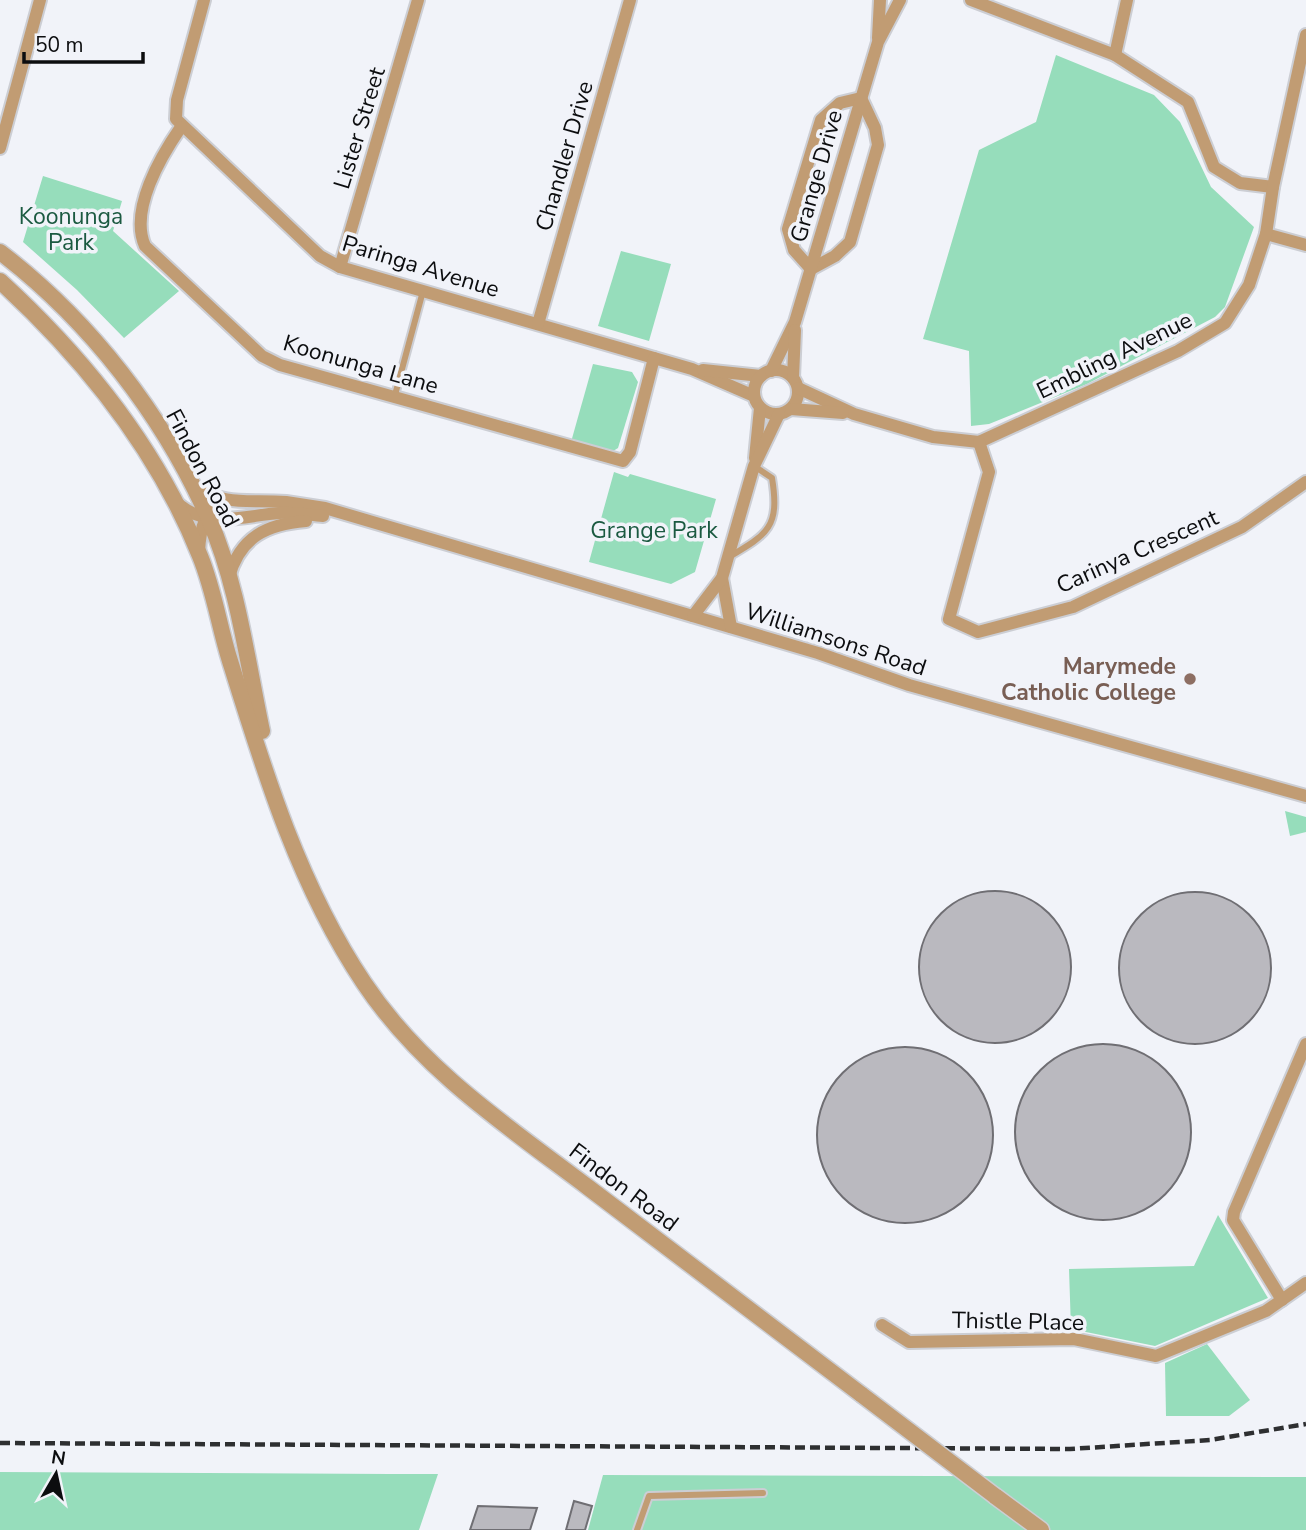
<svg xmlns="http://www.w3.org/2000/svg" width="1306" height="1530" viewBox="0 0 1306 1530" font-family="'Nunito Sans',sans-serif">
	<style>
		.green { fill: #96ddbb }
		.building { fill: #bab9bf; stroke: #6f6e73; stroke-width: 2 }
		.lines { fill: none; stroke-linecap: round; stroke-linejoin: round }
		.service-casing { stroke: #ccced4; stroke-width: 10 }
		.minor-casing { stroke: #ccced4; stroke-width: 16 }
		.tertiary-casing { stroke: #ccced4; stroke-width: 19 }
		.service { stroke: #c19c73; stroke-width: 6 }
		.minor { stroke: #c19c73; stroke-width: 12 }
		.tertiary { stroke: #c19c73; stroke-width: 16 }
		.rail { stroke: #2e2f31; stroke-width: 4.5; stroke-dasharray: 10 5; stroke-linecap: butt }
		.tertiary-bridge-casing { stroke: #ccced4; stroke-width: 19; stroke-linecap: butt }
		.tertiary-bridge { stroke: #c19c73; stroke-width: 16 }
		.education-dot { fill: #8d6e63; stroke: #f1f3f9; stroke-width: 2.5 }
		.labels { text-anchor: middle; stroke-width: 7; stroke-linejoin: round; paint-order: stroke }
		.street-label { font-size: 23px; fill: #0c0d0f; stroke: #f1f3f9 }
		.park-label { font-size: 23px; fill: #1b5a41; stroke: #f1f3f9 }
		.education-label { font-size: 23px; font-weight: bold; fill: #785e54; stroke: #f1f3f9; text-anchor: end }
	</style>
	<rect width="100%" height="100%" fill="#f1f3f9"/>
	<g class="green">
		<polygon points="1056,55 1154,95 1180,122 1211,187 1254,227 1225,307 1215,317 1087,384 989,424 971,426 969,351 923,339 979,150 1036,122"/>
		<polygon points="43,176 122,201 113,231 179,291 124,338 77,290 23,242"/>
		<polygon points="621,251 671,264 649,341 598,326"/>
		<polygon points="593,364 632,372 638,382 618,448 610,453 571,442"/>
		<polygon points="614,472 628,477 630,474 716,499 695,572 671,584 589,562"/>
		<polygon points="1285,811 1306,817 1306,832 1290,836"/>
		<polygon points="1218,1215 1268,1298 1155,1346 1071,1329 1069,1269 1194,1266"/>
		<polygon points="1207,1344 1250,1400 1229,1416 1166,1416 1165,1363"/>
		<polygon points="0,1472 390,1474 438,1474 419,1530 0,1530"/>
		<polygon points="603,1475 1306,1477 1306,1530 588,1530"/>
	</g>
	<g class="building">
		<circle cx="995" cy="967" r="76"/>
		<circle cx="1195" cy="968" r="76"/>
		<circle cx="1103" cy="1132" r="88"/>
		<circle cx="905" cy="1135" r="88"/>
		<polygon points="574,1501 592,1506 585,1530 566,1530"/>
		<polygon points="478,1506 537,1508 530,1530 470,1530"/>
	</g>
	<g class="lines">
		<defs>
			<g id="service">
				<polyline points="395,395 423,291"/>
				<path d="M 729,557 C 768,534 780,527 772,478 L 754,466"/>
				<polyline points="637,1530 649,1496 763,1493"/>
			</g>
			<g id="minor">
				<polyline points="204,0 177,100 176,119 320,256 340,267 692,369 754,396"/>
				<polyline points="971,0 1115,55 1188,102 1214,167 1240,183 1273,187"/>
				<polyline points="878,38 880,0"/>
				<polyline points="1115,55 1127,0"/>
				<polygon points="861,98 875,128 878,145 850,242 835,256 811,269 794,250 788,229 821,120 840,103"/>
				<path d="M 181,127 C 161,156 129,210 145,246 L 262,356 L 280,365 L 623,461 L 630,452 L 654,358"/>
				<polyline points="0,148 40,0"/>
				<polyline points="1266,234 1306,245"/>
				<polyline points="340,267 418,0"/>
				<polyline points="538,324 630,0"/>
				<polyline points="703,370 761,376"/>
				<circle cx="776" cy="392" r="22"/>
				<polyline points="771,371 795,322 878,42 900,0"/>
				<polyline points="793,378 795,330"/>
				<polyline points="798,388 854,414 933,437 979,442 1178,351 1225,323 1249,285 1266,234 1273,187 1306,35"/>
				<polyline points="791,409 843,413"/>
				<polyline points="979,442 989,472 949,619 978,632 1073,607 1242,527 1306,482"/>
				<polyline points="755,458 760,408"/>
				<path d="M 194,486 C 226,507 250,499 286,502 C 299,504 312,506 325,508 L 818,653 L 909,685 L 1306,796"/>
				<path d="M 176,502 C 206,530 242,516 279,513 C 294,512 309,515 323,516"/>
				<path d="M 199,552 C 200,530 204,507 228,501"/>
				<path d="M 229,577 C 240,537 267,524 306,521"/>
				<polyline points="722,578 731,627"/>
				<polyline points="693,616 722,578 754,466 779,414"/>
				<polyline points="1282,1300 1233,1220 1234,1212 1306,1044"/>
				<polyline points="882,1325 909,1342 1074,1339 1156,1356 1266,1311 1306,1283"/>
			</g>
			<g id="tertiary">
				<path d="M 0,252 C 90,321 163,415 209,519 C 238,585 247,661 262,731"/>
				<path d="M 0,281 C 84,358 157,448 200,556 C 214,590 219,626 230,661 C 264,771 299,886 364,983 C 422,1070 507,1126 589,1188 C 680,1257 771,1326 862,1395"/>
				<polyline points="995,1496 1041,1530"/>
			</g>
		</defs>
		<use href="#service" class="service-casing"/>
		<use href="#minor" class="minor-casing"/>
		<use href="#tertiary" class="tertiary-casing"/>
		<use href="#service" class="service"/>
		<use href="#minor" class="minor"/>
		<use href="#tertiary" class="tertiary"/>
		<polyline class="rail" points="0,1443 1070,1449 1210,1440 1306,1424"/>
		<defs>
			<polyline id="tertiary-bridge" points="862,1395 995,1496"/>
		</defs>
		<use href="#tertiary-bridge" class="tertiary-bridge-casing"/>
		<use href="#tertiary-bridge" class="tertiary-bridge"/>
	</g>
	<circle class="education-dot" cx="1190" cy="679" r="7"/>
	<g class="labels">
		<g class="street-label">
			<text transform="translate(359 128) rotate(-73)" y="8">Lister Street</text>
			<text transform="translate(564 156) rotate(-74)" y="8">Chandler Drive</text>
			<text transform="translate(816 176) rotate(-74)" y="8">Grange Drive</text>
			<text transform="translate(421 266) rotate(17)" y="8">Paringa Avenue</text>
			<text transform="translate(1114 355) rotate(-26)" y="8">Embling Avenue</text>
			<text transform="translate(361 364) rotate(16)" y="8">Koonunga Lane</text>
			<text transform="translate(203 468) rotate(62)" y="8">Findon Road</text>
			<text transform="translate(1137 551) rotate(-24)" y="8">Carinya Crescent</text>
			<text transform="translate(836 639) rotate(18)" y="8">Williamsons Road</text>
			<text transform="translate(624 1187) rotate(37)" y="8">Findon Road</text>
			<text transform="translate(1018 1321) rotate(1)" y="8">Thistle Place</text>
		</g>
		<g class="park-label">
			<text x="71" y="224">Koonunga<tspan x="71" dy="26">Park</tspan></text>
			<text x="654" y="538">Grange Park</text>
		</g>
		<g class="education-label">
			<text x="1176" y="674">Marymede<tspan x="1176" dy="26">Catholic College</tspan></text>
		</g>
	</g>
	<g transform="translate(56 1474) rotate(9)" stroke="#f1f3f9" stroke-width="5" paint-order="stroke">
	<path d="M0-5L12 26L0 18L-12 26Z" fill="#0c0d0f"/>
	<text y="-10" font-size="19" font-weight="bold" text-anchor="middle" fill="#0c0d0f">N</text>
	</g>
	<path d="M24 52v10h119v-10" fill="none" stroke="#0c0d0f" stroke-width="3.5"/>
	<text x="35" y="52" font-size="21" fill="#0c0d0f" stroke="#f1f3f9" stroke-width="5" paint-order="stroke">50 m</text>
</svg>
